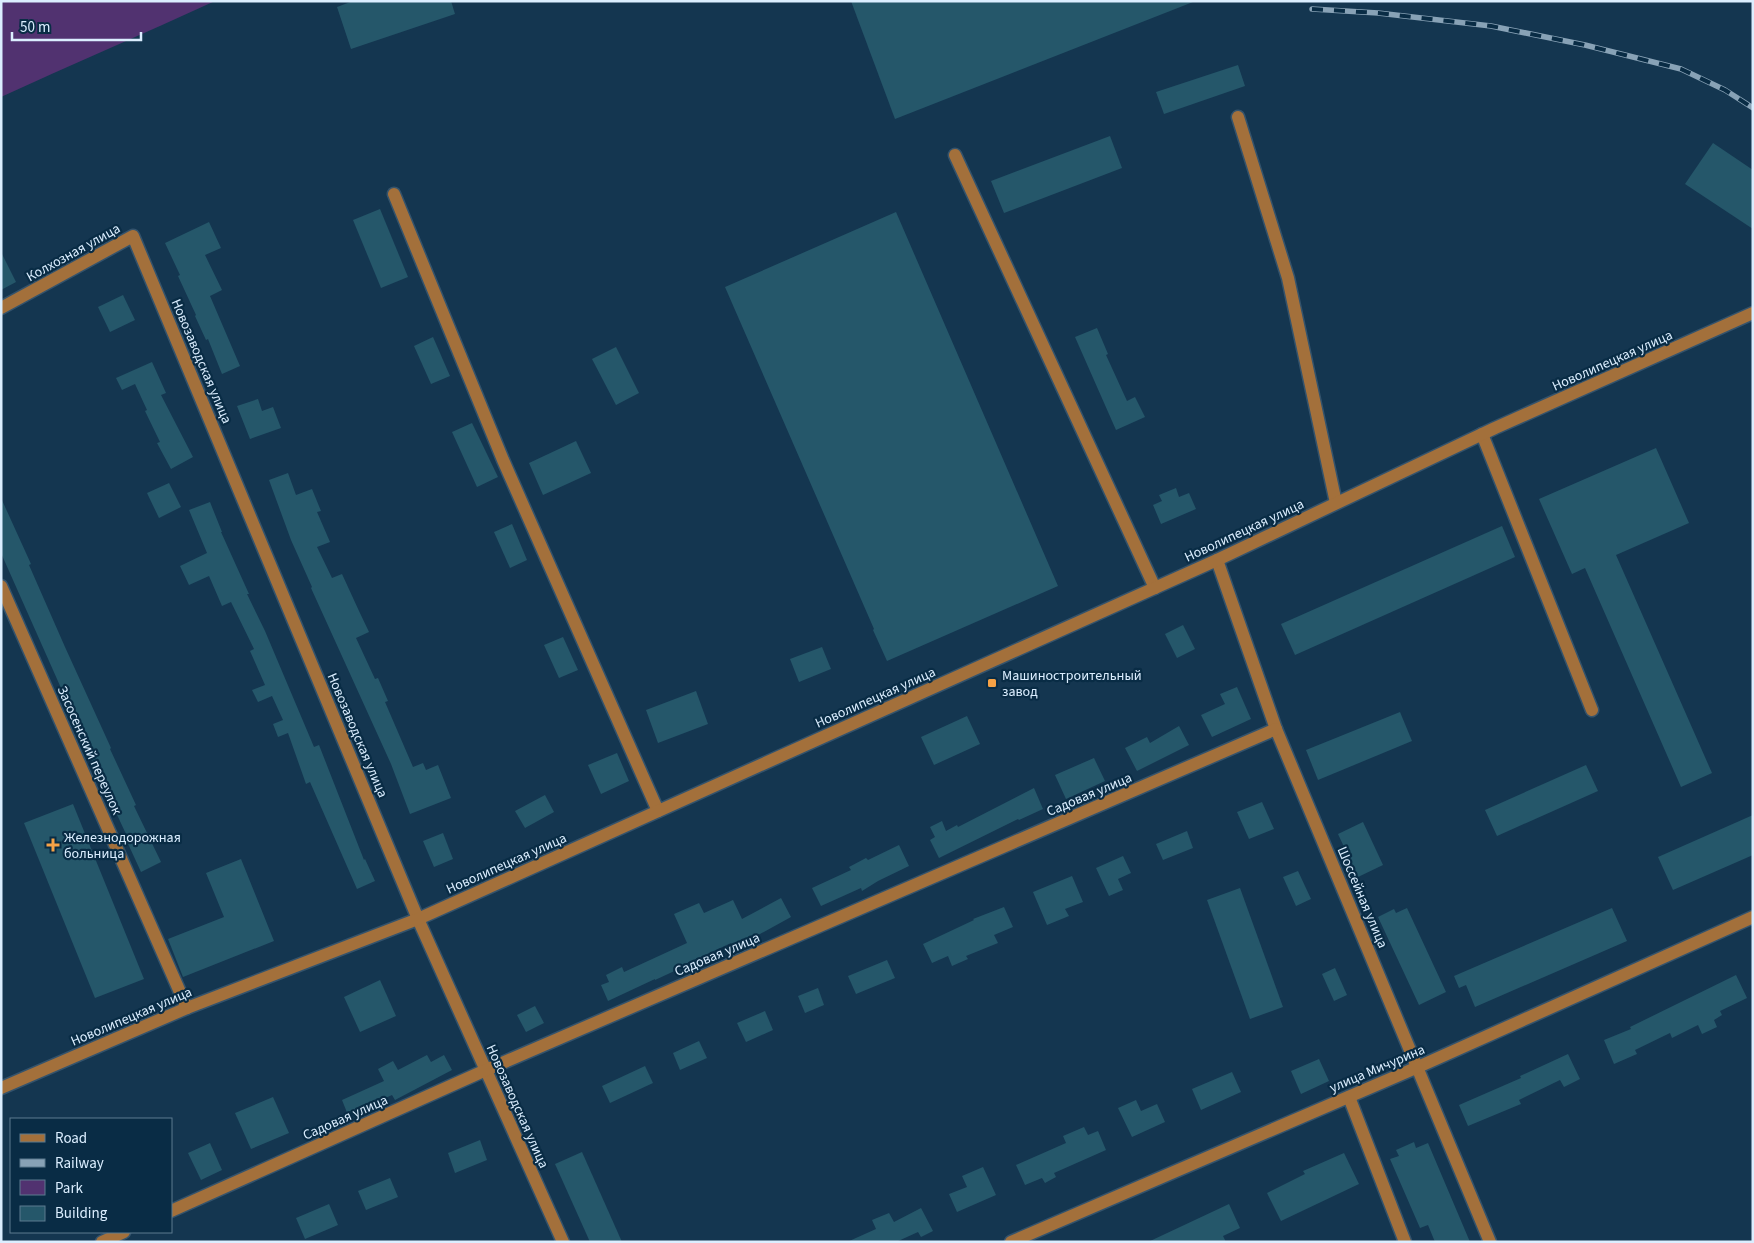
<svg xmlns="http://www.w3.org/2000/svg" width="1754" height="1243" viewBox="0 0 1754 1243" font-family="'Source Sans 3',sans-serif">
	<style>
		.green { fill: #513270 }
		.building { fill: #25576a }
		.lines { fill: none; stroke-linecap: round; stroke-linejoin: round }
		.minor-casing { stroke: #34536c; stroke-width: 15 }
		.minor { stroke: #a3703b; stroke-width: 12 }
		.rail-casing { stroke: #88a2b6; stroke-width: 5.5 }
		.rail { stroke: #092c45; stroke-width: 4; stroke-dasharray: 11; stroke-linecap: butt }
		.poi-dot { fill: #f6a246; stroke: #092c45; stroke-width: 2 }
		.labels { text-anchor: middle; stroke-width: 4.5; stroke-linejoin: round; paint-order: stroke }
		.street-label { font-size: 14px; fill: #dbeeff; stroke: #092c45 }
		.poi-label { font-size: 14px; fill: #dbeeff; stroke: #092c45; text-anchor: start }
	</style>
	<rect width="100%" height="100%" fill="#143650"/>
	<path class="green" d="M 1,1 L 215,1 C 144,34 72,64 1,97 Z"/>
	<g class="building">
		<polygon points="353,1 451,1 455,14 351,49 337,7"/>
		<polygon points="851,1 1192,1 1193,2 895,119"/>
		<polygon points="1238,65 1245,86 1164,114 1156,92"/>
		<polygon points="1110,136 1122,168 1004,213 991,181"/>
		<polygon points="1713,143 1753,170 1753,229 1685,184"/>
		<polygon points="380,209 408,277 381,288 353,220"/>
		<polygon points="896,212 1058,586 887,661 873,630 874,629 725,287"/>
		<polygon points="209,222 221,248 205,255 222,290 210,296 240,366 222,374 208,339 206,340 195,316 196,315 178,276 180,275 165,243"/>
		<polygon points="1,252 16,282 1,290"/>
		<polygon points="123,295 135,320 110,332 98,307"/>
		<polygon points="1097,328 1108,354 1106,355 1127,401 1135,397 1145,417 1116,430 1075,337"/>
		<polygon points="433,337 450,376 431,384 414,346"/>
		<polygon points="616,347 639,393 616,405 592,359"/>
		<polygon points="152,362 166,393 161,395 193,457 171,469 157,443 160,442 145,411 147,410 135,384 122,390 116,378"/>
		<polygon points="258,399 262,411 273,407 281,428 250,439 237,406"/>
		<polygon points="472,423 498,477 477,487 452,432"/>
		<polygon points="576,441 591,473 543,495 529,463"/>
		<polygon points="1656,448 1689,523 1616,555 1712,773 1681,787 1585,568 1572,574 1539,499"/>
		<polygon points="288,473 296,495 312,489 321,511 317,512 330,542 317,547 332,578 342,574 359,611 369,632 356,638 375,679 378,678 388,701 385,702 413,767 423,763 426,770 438,765 451,798 410,814 391,764 311,588 312,587 291,540 269,480"/>
		<polygon points="169,483 181,507 159,518 147,493"/>
		<polygon points="1176,488 1179,497 1189,493 1196,509 1161,524 1153,505 1162,501 1159,495"/>
		<polygon points="1,498 31,564 29,565 65,647 111,748 110,749 136,805 134,806 161,862 141,872 124,835 126,834 71,716 73,715 1,553"/>
		<polygon points="210,502 222,532 221,532 249,594 247,594 265,631 314,747 319,745 364,860 365,859 375,881 357,889 310,782 306,784 288,733 278,737 273,724 283,720 272,696 258,702 252,690 265,685 250,651 254,649 231,602 222,606 209,576 189,585 180,566 207,553 189,510"/>
		<polygon points="512,524 527,560 510,568 494,532"/>
		<polygon points="1502,526 1515,557 1295,655 1281,624"/>
		<polygon points="1183,625 1195,649 1177,658 1165,634"/>
		<polygon points="563,637 578,670 559,678 544,645"/>
		<polygon points="822,647 831,669 799,682 790,659"/>
		<polygon points="1237,687 1251,719 1212,737 1201,715 1225,704 1220,694"/>
		<polygon points="696,691 708,724 658,743 646,710"/>
		<polygon points="1400,712 1412,741 1318,780 1306,750"/>
		<polygon points="967,716 980,744 934,765 921,737"/>
		<polygon points="1179,726 1189,745 1137,771 1125,748 1147,737 1150,743"/>
		<polygon points="617,753 629,781 601,794 588,765"/>
		<polygon points="1094,758 1105,781 1066,799 1055,775"/>
		<polygon points="1586,765 1598,791 1497,836 1485,810"/>
		<polygon points="1034,788 1043,809 1019,820 1018,819 939,858 930,840 935,837 930,827 942,821 946,831 957,825 958,827"/>
		<polygon points="545,795 554,812 525,828 515,811"/>
		<polygon points="1262,802 1274,829 1249,839 1237,812"/>
		<polygon points="73,804 144,979 95,998 24,823"/>
		<polygon points="1753,815 1753,855 1673,890 1658,857"/>
		<polygon points="1363,822 1383,865 1358,877 1338,834"/>
		<polygon points="1187,831 1193,848 1163,860 1156,844"/>
		<polygon points="443,833 453,859 434,867 423,841"/>
		<polygon points="899,845 909,866 878,881 862,891 861,888 821,906 812,888 851,870 849,867 866,858 868,860"/>
		<polygon points="1123,856 1131,873 1118,879 1123,890 1109,896 1096,868"/>
		<polygon points="241,859 274,941 183,977 168,939 224,917 206,873"/>
		<polygon points="1298,871 1311,899 1296,906 1283,877"/>
		<polygon points="1072,876 1083,902 1065,909 1069,916 1047,925 1033,892"/>
		<polygon points="1240,888 1283,1007 1250,1019 1207,900"/>
		<polygon points="781,898 791,917 751,939 733,947 731,943 681,966 681,968 655,980 655,979 608,1001 601,985 609,982 606,975 622,967 624,972 687,943 674,914 699,903 704,913 733,900 742,919"/>
		<polygon points="1004,907 1013,927 994,935 998,943 966,956 968,959 952,966 948,956 932,963 923,944 974,920 973,919"/>
		<polygon points="1407,908 1446,992 1419,1005 1378,917 1394,909 1396,913"/>
		<polygon points="1612,908 1627,941 1475,1007 1466,985 1459,988 1454,976"/>
		<polygon points="887,960 895,978 856,994 848,976"/>
		<polygon points="1335,968 1347,995 1334,1001 1322,974"/>
		<polygon points="1736,975 1747,998 1720,1011 1722,1015 1714,1020 1717,1027 1702,1034 1698,1025 1672,1038 1670,1033 1635,1050 1637,1054 1614,1064 1604,1040 1631,1029 1630,1027"/>
		<polygon points="380,980 396,1016 360,1032 344,997"/>
		<polygon points="818,988 824,1005 805,1013 798,996"/>
		<polygon points="535,1006 544,1023 526,1032 517,1015"/>
		<polygon points="765,1011 773,1030 746,1042 737,1023"/>
		<polygon points="699,1041 707,1058 680,1070 673,1053"/>
		<polygon points="1568,1054 1580,1079 1564,1087 1560,1080 1519,1100 1521,1104 1468,1126 1459,1105 1521,1078 1520,1076"/>
		<polygon points="427,1055 431,1062 444,1055 452,1070 395,1100 392,1095 348,1115 342,1100 384,1081 378,1069 393,1061 398,1070"/>
		<polygon points="1319,1059 1329,1081 1301,1094 1291,1071"/>
		<polygon points="645,1066 653,1083 610,1103 602,1086"/>
		<polygon points="1232,1072 1241,1092 1201,1110 1192,1089"/>
		<polygon points="273,1097 289,1133 251,1149 235,1113"/>
		<polygon points="1136,1100 1141,1111 1157,1104 1165,1122 1132,1137 1118,1108"/>
		<polygon points="1084,1127 1088,1135 1098,1131 1106,1150 1054,1173 1056,1177 1045,1183 1042,1178 1025,1185 1016,1165 1066,1143 1063,1136"/>
		<polygon points="480,1140 487,1160 455,1173 448,1153"/>
		<polygon points="1414,1142 1416,1148 1428,1143 1470,1242 1435,1242 1428,1225 1420,1228 1390,1159 1399,1156 1396,1150"/>
		<polygon points="210,1143 222,1170 201,1180 188,1153"/>
		<polygon points="582,1152 622,1242 590,1242 555,1164"/>
		<polygon points="1344,1153 1359,1184 1281,1221 1267,1193 1305,1174 1303,1171"/>
		<polygon points="983,1167 996,1195 957,1212 949,1194 967,1187 962,1176"/>
		<polygon points="390,1178 398,1197 366,1210 358,1191"/>
		<polygon points="329,1204 338,1225 305,1239 296,1218"/>
		<polygon points="1229,1204 1240,1228 1223,1236 1226,1242 1148,1242"/>
		<polygon points="921,1208 933,1231 921,1237 918,1232 896,1242 847,1242 876,1229 872,1220 889,1213 894,1222"/>
	</g>
	<g class="lines">
		<defs>
			<g id="minor">
				<polyline points="1238,117 1288,278 1336,503"/>
				<polyline points="955,155 1155,588"/>
				<polyline points="394,194 503,460 658,811"/>
				<polyline points="1,308 133,236 418,919 563,1242"/>
				<polyline points="1482,434 1592,710"/>
				<polyline points="1217,560 1276,729 1490,1242"/>
				<polyline points="1,586 187,1008"/>
				<polyline points="1,1088 187,1008 418,919 1217,560 1495,428 1753,313"/>
				<polyline points="1349,1097 1405,1242"/>
				<polyline points="171,1211 486,1070 1276,729"/>
				<polyline points="102,1242 124,1232"/>
				<polyline points="1011,1242 1418,1067 1753,917"/>
			</g>
		</defs>
		<use href="#minor" class="minor-casing"/>
		<use href="#minor" class="minor"/>
		<defs>
			<polyline id="rail" points="1312,9 1378,13 1491,26 1585,45 1681,69 1725,90 1753,108"/>
		</defs>
		<use href="#rail" class="rail-casing"/>
		<use href="#rail" class="rail"/>
	</g>
	<g class="poi-dot">
		<rect x="987" y="678" width="10" height="10" rx="2.5"/>
		<path d="M50.5 837.5h5v5h5v5h-5v5h-5v-5h-5v-5h5z"/>
	</g>
	<g class="labels">
		<g class="street-label">
			<text transform="translate(73 252) rotate(-29)" y="5">Колхозная улица</text>
			<text transform="translate(1612 360) rotate(-24)" y="5">Новолипецкая улица</text>
			<text transform="translate(202 361) rotate(67)" y="5">Новозаводская улица</text>
			<text transform="translate(1244 530) rotate(-25)" y="5">Новолипецкая улица</text>
			<text transform="translate(875 697) rotate(-24)" y="5">Новолипецкая улица</text>
			<text transform="translate(358 735) rotate(67)" y="5">Новозаводская улица</text>
			<text transform="translate(90 750) rotate(66)" y="5">Засосенский переулок</text>
			<text transform="translate(1089 794) rotate(-23)" y="5">Садовая улица</text>
			<text transform="translate(506 863) rotate(-24)" y="5">Новолипецкая улица</text>
			<text transform="translate(1363 897) rotate(67)" y="5">Шоссейная улица</text>
			<text transform="translate(717 954) rotate(-23)" y="5">Садовая улица</text>
			<text transform="translate(131 1016) rotate(-23)" y="5">Новолипецкая улица</text>
			<text transform="translate(1377 1068) rotate(-23)" y="5">улица Мичурина</text>
			<text transform="translate(518 1106) rotate(66)" y="5">Новозаводская улица</text>
			<text transform="translate(345 1117) rotate(-24)" y="5">Садовая улица</text>
		</g>
		<g class="poi-label">
			<text x="1002" y="680">Машиностроительный<tspan x="1002" dy="16">завод</tspan></text>
			<text x="64" y="842">Железнодорожная<tspan x="64" dy="16">больница</tspan></text>
		</g>
	</g>
	<rect width="1754" height="1243" fill="none" stroke="#dbeeff" stroke-width="5"/>
	<rect x="10" y="1118" width="162" height="115" fill="#092c45" stroke="#5d7a8f"/>
	<rect x="20" y="1134" width="25" height="8" fill="#a3703b" stroke="#5d7a8f"/>
	<text x="55" y="1143" font-size="15" fill="#dbeeff">Road</text>
	<rect x="20" y="1159" width="25" height="8" fill="#88a2b6" stroke="#5d7a8f"/>
	<text x="55" y="1168" font-size="15" fill="#dbeeff">Railway</text>
	<rect x="20" y="1180" width="25" height="15" fill="#513270" stroke="#5d7a8f"/>
	<text x="55" y="1193" font-size="15" fill="#dbeeff">Park</text>
	<rect x="20" y="1206" width="25" height="15" fill="#25576a" stroke="#5d7a8f"/>
	<text x="55" y="1218" font-size="15" fill="#dbeeff">Building</text>
	<path d="M12 32v8h129v-8" fill="none" stroke="#dbeeff" stroke-width="2.5"/>
	<text x="20" y="32" font-size="15" fill="#dbeeff" stroke="#092c45" stroke-width="4" paint-order="stroke">50 m</text>
</svg>
